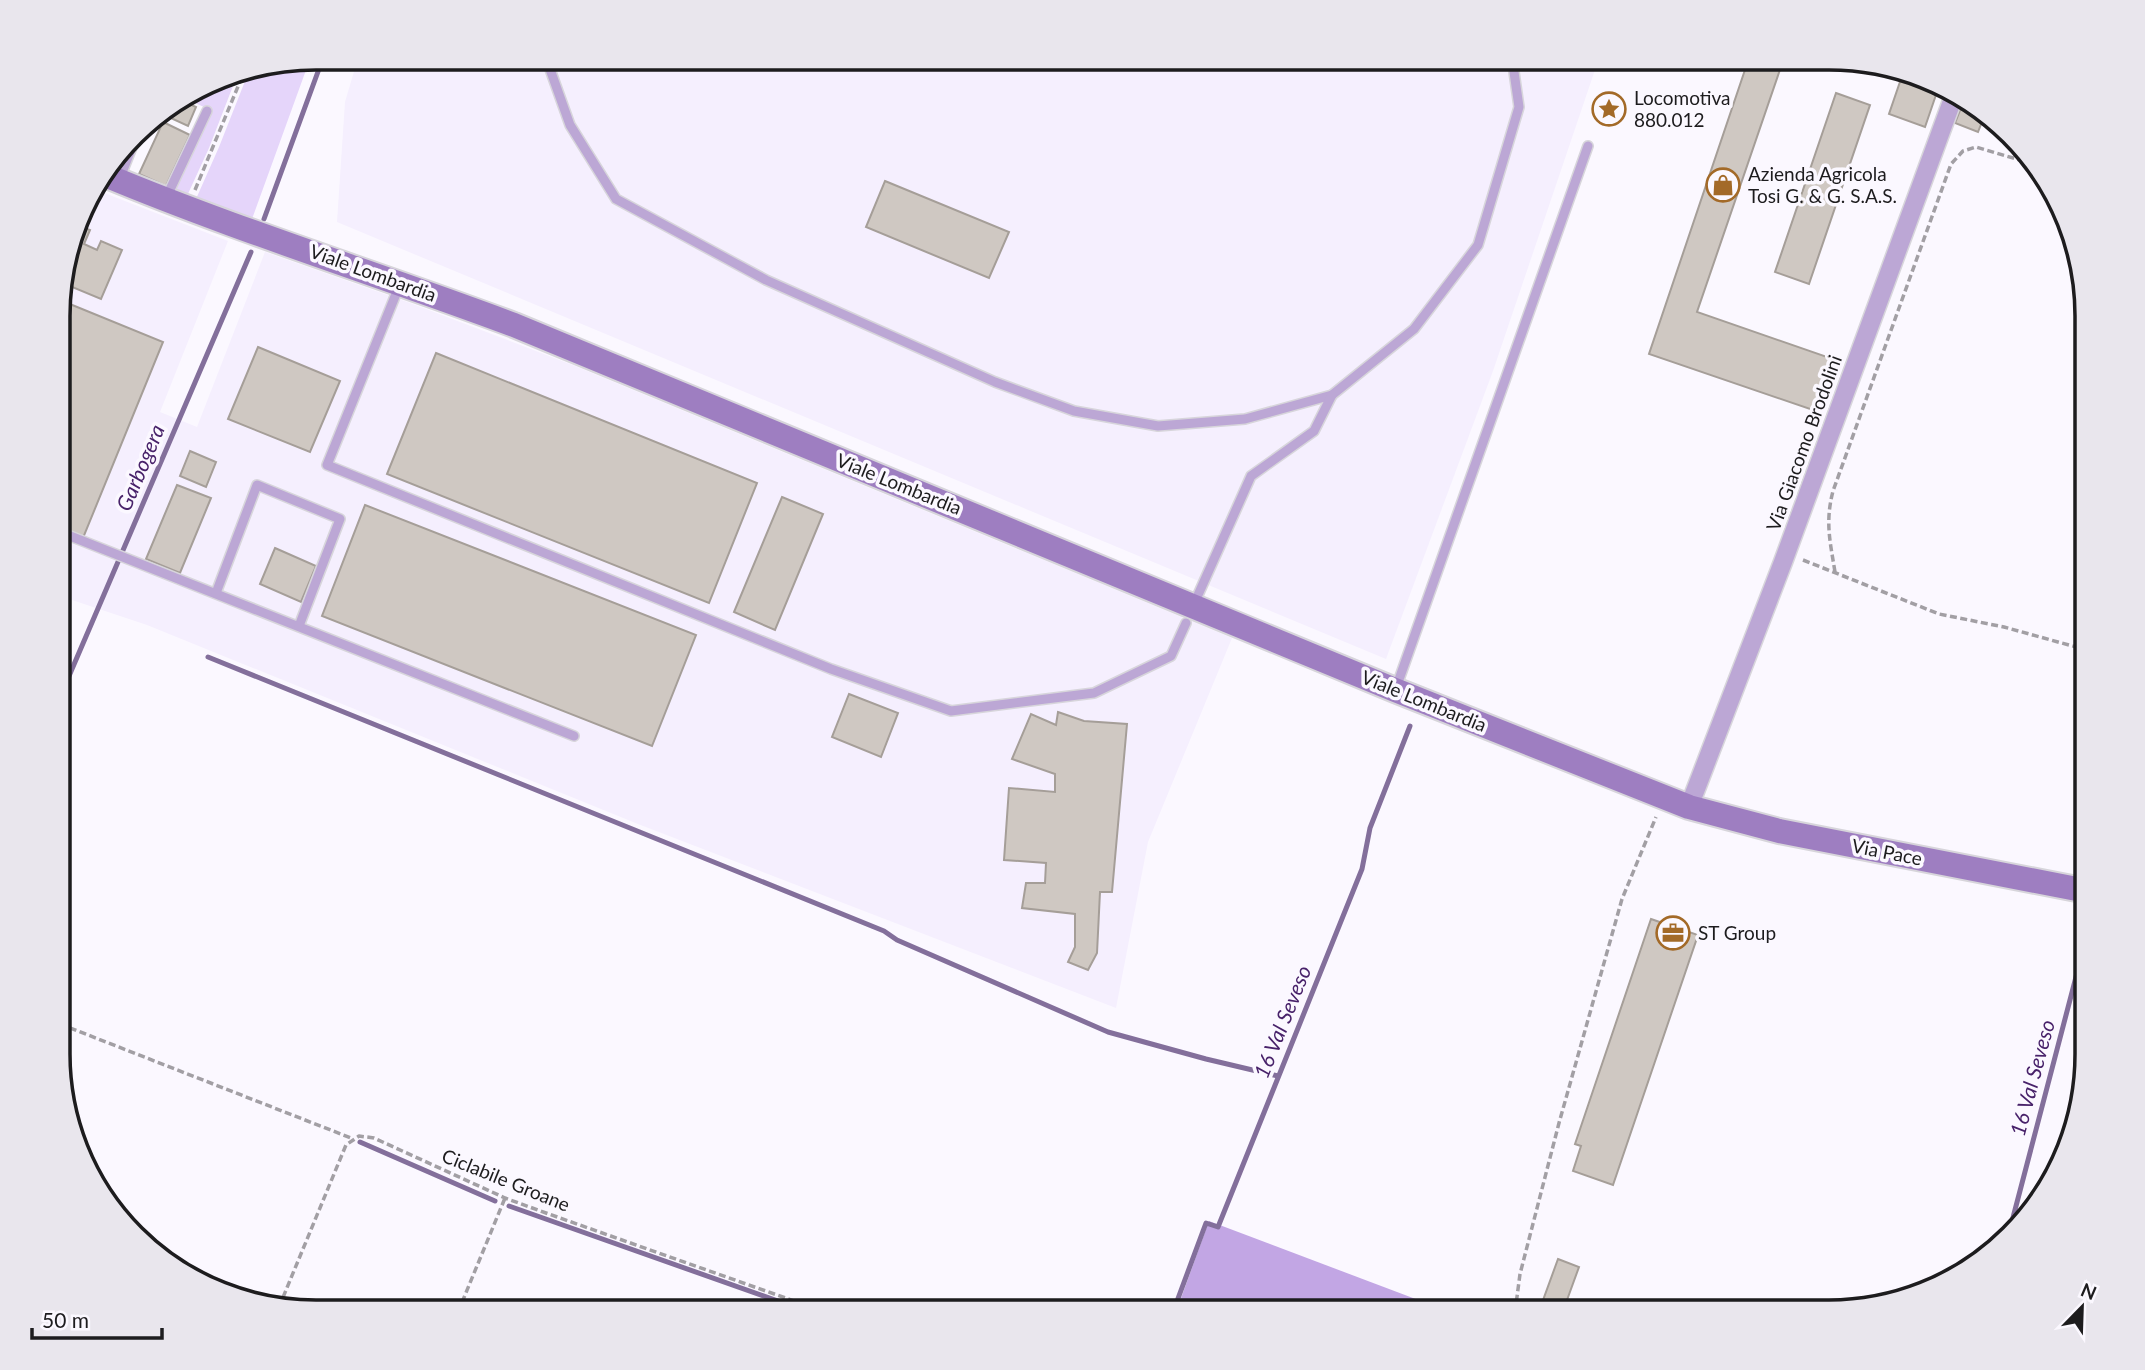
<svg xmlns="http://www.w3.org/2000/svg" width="2145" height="1370" viewBox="0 0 2145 1370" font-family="Lato,sans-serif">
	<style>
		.built { fill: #f5effe }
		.green { fill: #e5d5fa }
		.forest { fill: #c2a6e4 }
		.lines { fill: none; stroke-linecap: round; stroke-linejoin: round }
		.stream { stroke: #836f9b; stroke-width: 5 }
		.building { fill: #cfc8c2; stroke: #a59e98; stroke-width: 2 }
		.lane-casing { stroke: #d7d5db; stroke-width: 12 }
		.street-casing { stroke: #d7d5db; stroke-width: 21 }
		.secondary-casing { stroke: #d7d5db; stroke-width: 28 }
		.path { stroke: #a29fa4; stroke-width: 3.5; stroke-dasharray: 7 3.5; stroke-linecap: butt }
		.lane { stroke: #bca7d5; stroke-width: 9 }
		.street { stroke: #bca7d5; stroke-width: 18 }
		.secondary { stroke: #9e7ec1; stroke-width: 24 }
		.labels { text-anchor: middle; stroke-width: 7; stroke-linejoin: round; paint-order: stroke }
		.poi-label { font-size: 19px; fill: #1d1c1e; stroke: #fbf8ff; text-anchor: start }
		.street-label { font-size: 19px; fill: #1d1c1e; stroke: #fbf8ff }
		.water-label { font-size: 21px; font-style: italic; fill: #48226a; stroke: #fbf8ff }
		.rim { fill: none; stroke: #1d1c1e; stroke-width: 3.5 }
	</style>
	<rect width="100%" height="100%" fill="#fbf8ff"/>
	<g class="built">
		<polygon points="358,58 1599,58 1493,371 1386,659 337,222 345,102"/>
		<polygon points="94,189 228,241 160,412 197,427 265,252 413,304 575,366 1232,638 1148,842 1116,1008 638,824 147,625 60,596 60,283 85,201"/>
	</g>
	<g class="green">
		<polygon points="310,59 252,219 196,199 219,147 249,71"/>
		<polygon points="238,73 209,148 187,196 174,193 210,110 185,98 218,77"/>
	</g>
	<polygon class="forest" points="1209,1221 1450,1312 1176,1312"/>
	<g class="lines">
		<g class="stream">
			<polyline points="264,219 323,58"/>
			<polyline points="208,657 884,931 897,940 1108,1032 1206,1059 1278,1076"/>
			<polyline points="60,697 251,252"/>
			<polyline points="360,1142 495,1201"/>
			<polyline points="509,1206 809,1312"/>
			<polyline points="2010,1229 2087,935"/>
			<polyline points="1173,1312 1206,1223 1218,1227 1362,869 1370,828 1410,726"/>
		</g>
	</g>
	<g class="building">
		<polygon points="1749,58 1784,58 1697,312 1833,359 1816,411 1649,354"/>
		<polygon points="1904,70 1939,86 1925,127 1889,114"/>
		<polygon points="1836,93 1870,105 1809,284 1775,272"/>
		<polygon points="1965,98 1972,101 1985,114 1978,132 1955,123"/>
		<polygon points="181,100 196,107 188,126 160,113"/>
		<polygon points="163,122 190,135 166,186 139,174"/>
		<polygon points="885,181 1009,232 989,278 866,227"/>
		<polygon points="77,225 90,230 84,244 97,250 101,241 122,250 101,299 60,282"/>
		<polygon points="60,300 163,342 83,538 60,528"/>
		<polygon points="258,347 340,381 310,452 228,419"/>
		<polygon points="436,353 757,483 709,603 387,474"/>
		<polygon points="190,451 216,462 206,487 180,476"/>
		<polygon points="177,485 211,498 180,573 146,559"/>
		<polygon points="782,497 823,514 775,630 734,612"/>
		<polygon points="365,505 696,635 652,746 322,616"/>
		<polygon points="275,548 316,566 301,602 260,584"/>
		<polygon points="849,694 898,713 881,757 832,737"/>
		<polygon points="1058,712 1084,721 1127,724 1112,892 1100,892 1097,953 1088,970 1068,962 1075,947 1075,914 1022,908 1026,883 1045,883 1046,863 1004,860 1009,788 1055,792 1055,774 1012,759 1031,714 1056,725"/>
		<polygon points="1651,919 1698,935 1613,1185 1573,1171 1581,1146 1575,1144"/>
		<polygon points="1558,1259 1579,1267 1563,1311 1542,1303"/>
	</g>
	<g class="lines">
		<defs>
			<g id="lane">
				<polyline points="546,58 570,125 616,199 766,280 995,382 1074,411 1158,426 1245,419 1332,395 1414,329 1478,245 1519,107 1512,58"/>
				<polyline points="119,180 138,132"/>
				<polyline points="166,198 207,111"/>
				<polyline points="400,284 327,465 831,669 951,711 1094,693 1171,656 1186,623"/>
				<polyline points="60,532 574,736"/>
				<polyline points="216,593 257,485 340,519 299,626"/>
				<polyline points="1198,595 1251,476 1314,431 1332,395"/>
				<polyline points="1396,688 1588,146"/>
			</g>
			<polyline id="street" points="1689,807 1783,562 1955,93"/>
			<path id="secondary" d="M 105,175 C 239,231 378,274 514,325 L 1395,690 L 1689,807 L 1779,831 L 2087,891"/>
		</defs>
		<use href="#lane" class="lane-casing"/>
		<use href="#street" class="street-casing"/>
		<use href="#secondary" class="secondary-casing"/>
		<g class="path">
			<polyline points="195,190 244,72"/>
			<polyline points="1803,560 1939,614 2004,627 2087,650"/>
			<path d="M 1835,572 C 1830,541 1825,522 1833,491 L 1951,164 L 1963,151 L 1976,147 L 2030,163"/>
			<polyline points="60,1024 351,1138"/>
			<polyline points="279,1307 346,1145 359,1136 374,1138 505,1198 546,1213 825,1312"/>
			<polyline points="458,1312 505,1198"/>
			<polyline points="1515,1312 1520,1274 1559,1123 1622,899 1656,817"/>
		</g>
		<use href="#lane" class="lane"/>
		<use href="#street" class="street"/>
		<use href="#secondary" class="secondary"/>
	</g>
	<defs>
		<symbol id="sight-ring" viewBox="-11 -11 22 22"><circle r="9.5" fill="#fbf8ff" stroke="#a36a28" stroke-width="1.5"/><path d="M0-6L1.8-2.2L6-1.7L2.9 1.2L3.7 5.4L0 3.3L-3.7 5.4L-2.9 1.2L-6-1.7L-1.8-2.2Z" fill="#a36a28"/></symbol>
		<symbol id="shop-ring" viewBox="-11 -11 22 22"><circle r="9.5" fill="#fbf8ff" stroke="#a36a28" stroke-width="1.5"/><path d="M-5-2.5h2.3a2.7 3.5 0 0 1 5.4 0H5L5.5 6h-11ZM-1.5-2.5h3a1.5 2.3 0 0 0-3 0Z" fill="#a36a28"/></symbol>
		<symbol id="office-ring" viewBox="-11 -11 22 22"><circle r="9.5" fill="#fbf8ff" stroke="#a36a28" stroke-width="1.5"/><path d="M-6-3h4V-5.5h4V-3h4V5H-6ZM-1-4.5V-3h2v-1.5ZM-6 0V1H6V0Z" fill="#a36a28"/></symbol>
	</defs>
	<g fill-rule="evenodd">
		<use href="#sight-ring" x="1590" y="90" width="38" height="38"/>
		<use href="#shop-ring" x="1704" y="166" width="38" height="38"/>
		<use href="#office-ring" x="1654" y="914" width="38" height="38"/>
	</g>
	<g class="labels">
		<g class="poi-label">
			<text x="1634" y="105">Locomotiva<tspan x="1634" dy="22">880.012</tspan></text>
			<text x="1748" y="181">Azienda Agricola<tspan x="1748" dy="22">Tosi G. &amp; G. S.A.S.</tspan></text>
			<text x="1698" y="940">ST Group</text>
		</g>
		<g class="street-label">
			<text transform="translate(373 273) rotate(20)" y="7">Viale Lombardia</text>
			<text transform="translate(1804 443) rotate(-70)" y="7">Via Giacomo Brodolini</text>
			<text transform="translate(899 484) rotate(22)" y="7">Viale Lombardia</text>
			<text transform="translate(1424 701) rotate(22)" y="7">Viale Lombardia</text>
			<text transform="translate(1887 852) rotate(11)" y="7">Via Pace</text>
			<text transform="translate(506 1180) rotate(22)" y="7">Ciclabile Groane</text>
		</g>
		<g class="water-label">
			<text transform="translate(141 468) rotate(-67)" y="7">Garbogera</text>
			<text transform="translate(1283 1022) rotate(-68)" y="7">16 Val Seveso</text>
			<text transform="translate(2033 1078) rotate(-75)" y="7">16 Val Seveso</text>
		</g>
	</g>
	<path d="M0 0H2145V1370H0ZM316 70H1829A246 246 0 0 1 2075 316V1054A246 246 0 0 1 1829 1300H316A246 246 0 0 1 70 1054V316A246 246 0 0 1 316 70Z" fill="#e9e6ed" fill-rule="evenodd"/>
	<path class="rim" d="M316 70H1829A246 246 0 0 1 2075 316V1054A246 246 0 0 1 1829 1300H316A246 246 0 0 1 70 1054V316A246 246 0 0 1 316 70Z"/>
	<g transform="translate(2082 1307) rotate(23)" stroke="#fbf8ff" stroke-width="5" paint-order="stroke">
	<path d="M0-5L12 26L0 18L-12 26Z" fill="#1d1c1e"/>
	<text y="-10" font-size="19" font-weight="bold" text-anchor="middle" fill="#1d1c1e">N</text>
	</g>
	<path d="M32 1328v10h130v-10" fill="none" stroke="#1d1c1e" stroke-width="3.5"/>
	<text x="42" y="1328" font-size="21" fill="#1d1c1e" stroke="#fbf8ff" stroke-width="5" paint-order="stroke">50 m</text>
</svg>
